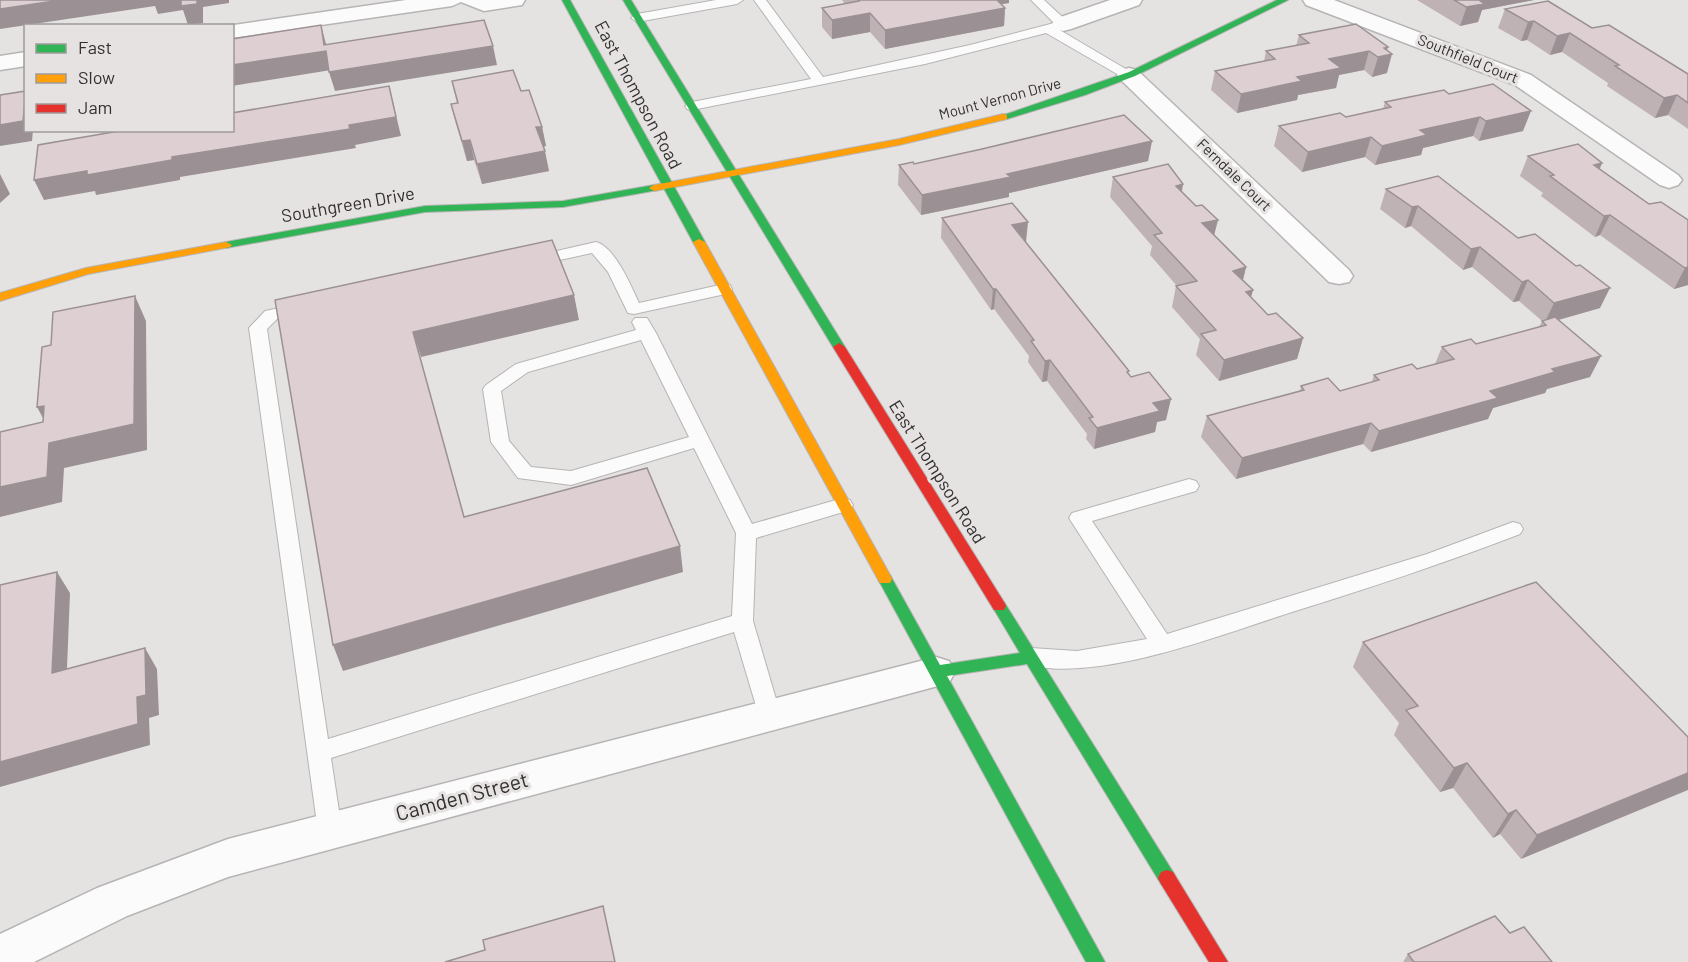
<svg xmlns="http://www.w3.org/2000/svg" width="1688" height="962" viewBox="0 0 1688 962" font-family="Barlow,sans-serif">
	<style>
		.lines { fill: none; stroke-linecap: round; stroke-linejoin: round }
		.lane-casing { stroke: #b6b4b4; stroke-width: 2 }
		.street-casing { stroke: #b6b4b4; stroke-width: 3 }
		.fast-casing { stroke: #b6b4b4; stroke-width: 2 }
		.slow-casing { stroke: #b6b4b4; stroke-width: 2 }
		.jam-casing { stroke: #b6b4b4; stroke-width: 2 }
		.lane { fill: #fbfbfb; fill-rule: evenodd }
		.street { fill: #fbfbfb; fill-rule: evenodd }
		.fast { fill: #30b455; fill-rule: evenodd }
		.slow { fill: #ff9f0a; fill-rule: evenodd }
		.jam { fill: #e5322d; fill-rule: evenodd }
		.wall { fill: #bfb2b5 }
		.shaded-wall { fill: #9b9194 }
		.building { fill: #decfd3; stroke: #9b9194; stroke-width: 1.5 }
		.labels { text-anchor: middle; stroke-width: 6; stroke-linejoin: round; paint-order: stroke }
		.far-street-label { font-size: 15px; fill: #313030; stroke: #e6e2e1 }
		.street-label { font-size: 18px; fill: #313030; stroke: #e6e2e1 }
		.near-street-label { font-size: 21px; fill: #313030; stroke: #e6e2e1 }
	</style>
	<rect width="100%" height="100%" fill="#e5e3e2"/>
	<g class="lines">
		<defs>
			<g id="lane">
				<polygon points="716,0 743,0 737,4 637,22 631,18 637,14"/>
				<polygon points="754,0 766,0 823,77 970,45 1054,23 1031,0 1044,0 1070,24 1058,29 1136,75 1129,79 1124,78 1046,33 925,64 692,110 687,109 685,106 692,102 811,79"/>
				<path d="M 596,242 C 615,247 631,286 639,303 L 724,284 L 730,285 L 732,289 L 730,293 L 634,314 L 628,313 L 608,272 L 592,253 L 532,266 L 524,261 L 526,258 Z"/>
				<path d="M 304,303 L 310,304 L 313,308 L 310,312 L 277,319 L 267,329 L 328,739 L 732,616 L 736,533 L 694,448 L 571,485 L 518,478 L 491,442 L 483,389 L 486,385 L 516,364 L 636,330 L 632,322 L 635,318 L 647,318 L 656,333 L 752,524 L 843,498 L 850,500 L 853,505 L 850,510 L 756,538 L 753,621 L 781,716 L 778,723 L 770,725 L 762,723 L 759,716 L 734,632 L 331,758 L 342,831 L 339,839 L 330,842 L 321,839 L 318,831 L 249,328 L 265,311 ZM 641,340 L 689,437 L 571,471 L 531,467 L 509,441 L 501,391 L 528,372 Z"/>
				<path d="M 1189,479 L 1196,481 L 1199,486 L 1196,491 L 1092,521 L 1167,634 L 1427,554 L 1513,522 L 1520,524 L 1523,529 L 1520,534 C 1445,563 1369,588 1292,612 C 1223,634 1092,686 1023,663 L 1020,657 L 1023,651 L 1031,648 L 1077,651 L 1147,639 L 1069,518 L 1072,513 Z"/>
			</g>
			<g id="street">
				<polygon points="406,0 525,0 522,5 484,11 461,2 452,6 232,38 232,26 227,26"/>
				<polygon points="1110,0 1142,0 1139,5 1071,29 1063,31 1055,29 1052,24 1055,19"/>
				<polygon points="1303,0 1334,0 1531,75 1678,175 1682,180 1678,185 1669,188 1660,185 1515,85 1306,5"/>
				<polygon points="26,52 26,66 0,70 0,56"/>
				<polygon points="1129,68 1137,70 1349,270 1353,276 1349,282 1339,284 1329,282 1121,80 1117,75 1121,70"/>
				<polygon points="936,657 949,661 955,672 949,683 228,877 127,916 34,962 0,962 0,934 97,888 228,839"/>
			</g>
			<g id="fast">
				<polygon points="562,0 570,0 705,242 703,244 695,244 693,242"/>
				<polygon points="623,0 631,0 845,347 843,350 839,351 833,347"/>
				<polygon points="1277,0 1288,0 1135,76 1085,95 1007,119 999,119 998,117 1129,72"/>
				<polygon points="654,185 659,188 658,190 563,207 425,212 226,248 220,245 226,242 425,206 563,201"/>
				<polygon points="885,574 890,575 940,665 1020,653 992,606 994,602 1004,602 1173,872 1176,878 1173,884 1167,886 1161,884 1027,664 947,676 1105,962 1086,962 878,579 880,575"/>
			</g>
			<g id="slow">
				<polygon points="1003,114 1007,115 1007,119 899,145 654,191 649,188 654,185 899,139"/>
				<polygon points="699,239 705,242 890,575 892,579 890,583 880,583 693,242"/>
				<polygon points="226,242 232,245 230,247 88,274 0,301 0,293 86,268"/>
			</g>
			<g id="jam">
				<polygon points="839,343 845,347 1004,602 1006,606 1004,610 994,610 833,347"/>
				<polygon points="1167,870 1173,872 1228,962 1209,962 1161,884 1158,878 1161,872"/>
			</g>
		</defs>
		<use href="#lane" class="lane-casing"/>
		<use href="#street" class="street-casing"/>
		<use href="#fast" class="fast-casing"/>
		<use href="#slow" class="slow-casing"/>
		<use href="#jam" class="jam-casing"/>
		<use href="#lane" class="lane"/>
		<use href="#street" class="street"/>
		<use href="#fast" class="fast"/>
		<use href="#slow" class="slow"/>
		<use href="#jam" class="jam"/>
	</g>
	<g class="wall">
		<polygon points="842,0 1009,0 1009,3 1001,4 1005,8 1004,26 885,49 870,32 832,39 822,27 822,8 845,4"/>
		<polygon points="1417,0 1534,0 1482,10 1478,22 1460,26"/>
		<polygon points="1505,9 1592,28 1688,74 1688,129 1668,115 1655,118 1607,86 1608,83 1562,52 1550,55 1527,40 1521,41 1498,28"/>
		<polygon points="1299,35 1387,50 1387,73 1372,77 1364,70 1339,75 1336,88 1298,95 1297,100 1237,113 1211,90 1215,71 1264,61 1266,51 1296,46"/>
		<polygon points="452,81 521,91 542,127 546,146 543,147 549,171 482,184 474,160 467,161 456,124 451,104 457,103"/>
		<polygon points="1449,94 1523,131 1479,141 1473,136 1423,148 1421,155 1375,165 1365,157 1302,172 1274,146 1279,126 1346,117 1383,109 1385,102"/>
		<polygon points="1152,141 1148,161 1009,193 1009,197 921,215 898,185 899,165"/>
		<polygon points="1528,156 1602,163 1600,169 1649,204 1688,220 1688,285 1674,289 1600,235 1595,237 1541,196 1543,193 1520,176"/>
		<polygon points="1438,176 1600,308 1558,320 1590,377 1547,389 1545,393 1493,408 1488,419 1371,452 1363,444 1236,479 1201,437 1207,416 1300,391 1301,386 1340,391 1372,382 1374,375 1417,369 1435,364 1442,347 1476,344 1539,327 1542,321 1519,301 1513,302 1472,267 1463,270 1411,226 1405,228 1380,209 1386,189"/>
		<polygon points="1113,177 1183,184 1182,192 1214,235 1246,267 1243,280 1253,290 1251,297 1268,315 1303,338 1297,359 1219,381 1196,355 1200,339 1172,307 1176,286 1177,286 1150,255 1152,246 1110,197"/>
		<polygon points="942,218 1128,374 1166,420 1157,422 1155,432 1094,449 1086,439 1087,434 1047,381 1042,382 1028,362 1029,356 994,309 991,310 941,238"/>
		<polygon points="1363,642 1688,737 1521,859 1500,834 1493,838 1453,788 1440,792 1394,735 1399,723 1353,667"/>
		<polygon points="1510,933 1552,962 1403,962 1408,954"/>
	</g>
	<g class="shaded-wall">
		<polygon points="61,0 229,0 229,3 203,7 203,23 188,25 183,10 158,14 155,6 0,29 0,9"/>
		<polygon points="985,0 1009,0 1009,3 984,7"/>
		<polygon points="1469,0 1534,0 1482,10 1478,22 1460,26"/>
		<polygon points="1005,8 1004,26 885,49 885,30"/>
		<polygon points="870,13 870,32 832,39 832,20"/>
		<polygon points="1534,21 1527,40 1521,41 1528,22"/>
		<polygon points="321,25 326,44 331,70 232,86 232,65 324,45"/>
		<polygon points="1570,33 1562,52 1550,55 1557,36"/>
		<polygon points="493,46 497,65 335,91 329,72"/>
		<polygon points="1388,47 1385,56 1392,54 1387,73 1372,77 1378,57 1384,48"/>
		<polygon points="1369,51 1364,70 1339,75 1336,88 1298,95 1297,100 1237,113 1241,94 1329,59"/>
		<polygon points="389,86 401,136 355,145 356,148 180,177 180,180 96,195 95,191 44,200 34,180 349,125"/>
		<polygon points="26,93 26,130 33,130 32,141 0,146 0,125"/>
		<polygon points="1677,95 1668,115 1655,118 1664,98"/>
		<polygon points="1531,111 1523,131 1479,141 1486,121"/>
		<polygon points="1480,117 1473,136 1423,148 1421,155 1375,165 1382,146 1420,130"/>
		<polygon points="536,127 542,127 546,146 540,147"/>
		<polygon points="1371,137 1365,157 1302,172 1308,152"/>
		<polygon points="470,140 474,160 467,161 462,141"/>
		<polygon points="1152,141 1148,161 1009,193 1009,197 921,215 922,195 1007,174"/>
		<polygon points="545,151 549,171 482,184 477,164"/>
		<polygon points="1602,163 1593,183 1594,165"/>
		<polygon points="0,174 10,194 0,203"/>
		<polygon points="1183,184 1179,204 1176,186"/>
		<polygon points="1418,206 1411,226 1405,228 1412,207"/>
		<polygon points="1610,215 1600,235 1595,237 1604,216"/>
		<polygon points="1218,220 1213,240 1202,223"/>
		<polygon points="1028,222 1026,242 1012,225"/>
		<polygon points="1480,247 1472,267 1463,270 1471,249"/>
		<polygon points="1246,267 1241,288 1233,271"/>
		<polygon points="1688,267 1688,285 1674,289 1685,268"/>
		<polygon points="1528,280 1519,301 1513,302 1522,282"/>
		<polygon points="1610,288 1600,308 1544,324 1554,303"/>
		<polygon points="993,289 996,289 994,309 991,310"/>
		<polygon points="1253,290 1247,311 1246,292"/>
		<polygon points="574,295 579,320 421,357 413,332"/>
		<polygon points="135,296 146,321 147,450 64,468 62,502 0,517 0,487 49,443"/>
		<polygon points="1303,338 1297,359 1219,381 1224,360"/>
		<polygon points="1601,356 1590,377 1547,389 1545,393 1493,408 1488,419 1371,452 1379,431 1490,391 1552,369"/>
		<polygon points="1050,360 1047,381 1042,382 1045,361"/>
		<polygon points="1171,399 1166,420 1157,422 1155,432 1094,449 1097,428 1153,403"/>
		<polygon points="44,406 51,433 37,407"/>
		<polygon points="1371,423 1363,444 1236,479 1242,458"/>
		<polygon points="680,546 683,572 343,671 333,645"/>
		<polygon points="57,572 70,593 66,693 52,673"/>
		<polygon points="145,648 157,669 159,715 149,718 150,745 0,787 0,762 137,697"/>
		<polygon points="1467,763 1453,788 1440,792 1454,768"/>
		<polygon points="1688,773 1688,790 1521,859 1537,835"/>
		<polygon points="1516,810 1500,834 1493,838 1508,814"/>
	</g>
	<g class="building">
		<polygon points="0,0 61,0 0,9"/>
		<polygon points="181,0 197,0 197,4 181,6"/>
		<polygon points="858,0 997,0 1005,8 885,30 870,13 832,20 822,8 859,1"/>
		<polygon points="1454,0 1479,0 1484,4 1466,7"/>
		<polygon points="1548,1 1592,28 1609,25 1688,74 1688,103 1677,95 1664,98 1615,66 1619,65 1570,33 1557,36 1534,21 1528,22 1505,9"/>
		<polygon points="484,20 493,46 329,72 326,51 232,65 232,39 321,25 324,45"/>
		<polygon points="1356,24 1388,47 1384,48 1392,54 1378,57 1369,51 1329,59 1341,68 1297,77 1302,81 1241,94 1215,71 1275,59 1266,51 1309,43 1299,35"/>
		<polygon points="513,70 521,91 529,90 542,127 536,127 545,151 477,164 470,140 462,141 451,104 458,103 452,81"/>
		<polygon points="1493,84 1531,111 1486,121 1480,117 1420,130 1427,135 1382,146 1371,137 1308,152 1279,126 1340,113 1346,117 1391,107 1385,102 1444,90 1449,94"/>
		<polygon points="389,86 396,117 349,125 350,129 172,157 172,160 87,175 87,171 34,180 38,145 125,130 232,130 232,113"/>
		<polygon points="26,91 23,121 0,125 0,95"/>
		<polygon points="1124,115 1152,141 1007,174 1011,177 922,195 899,165 913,162 914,164 982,149"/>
		<polygon points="1578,144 1602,163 1594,165 1649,204 1661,202 1688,220 1688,267 1685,268 1610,215 1604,216 1550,176 1554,175 1528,156"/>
		<polygon points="1168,164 1183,184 1176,186 1196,206 1202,205 1218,220 1202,223 1246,267 1233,271 1253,290 1246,292 1268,315 1276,313 1303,338 1224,360 1201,334 1216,330 1176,286 1197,281 1154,235 1162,233 1113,177"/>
		<polygon points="1438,176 1518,238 1535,234 1576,266 1580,265 1610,288 1554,303 1528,280 1522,282 1480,247 1471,249 1418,206 1412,207 1386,189"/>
		<polygon points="1012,203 1028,222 1012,225 1129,371 1127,372 1131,377 1149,372 1171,399 1153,403 1160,411 1097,428 1089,418 1093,417 1050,360 1045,361 1031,341 1034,340 996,289 993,289 942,218"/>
		<polygon points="552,240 574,295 413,332 464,517 647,468 680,546 333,645 275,300"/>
		<polygon points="135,296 134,424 49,443 47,477 0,487 0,432 43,422 44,406 37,407 42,347 51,345 53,312"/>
		<polygon points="1555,317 1601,356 1552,369 1555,372 1490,391 1498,398 1379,431 1371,423 1242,458 1207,416 1304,390 1301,386 1328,378 1340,391 1379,380 1374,375 1412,364 1417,369 1454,359 1442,347 1471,339 1476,344 1546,325 1542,321"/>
		<polygon points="57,572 52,673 145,648 146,695 137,697 138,724 0,762 0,585"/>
		<polygon points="1536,582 1688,737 1688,773 1537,835 1516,810 1508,814 1467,763 1454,768 1406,710 1418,706 1363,642"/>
		<polygon points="603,906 615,962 445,962 485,950 483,940"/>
		<polygon points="1495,916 1510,933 1524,927 1552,962 1414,962 1408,954"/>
	</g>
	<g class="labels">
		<g class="far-street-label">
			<text transform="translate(1468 59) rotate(22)" y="5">Southfield Court</text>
			<text transform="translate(1000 99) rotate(-15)" y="5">Mount Vernon Drive</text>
			<text transform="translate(1234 175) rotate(44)" y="5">Ferndale Court</text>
		</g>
		<g class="street-label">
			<text transform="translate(638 95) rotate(62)" y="6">East Thompson Road</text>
			<text transform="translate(348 205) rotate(-10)" y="6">Southgreen Drive</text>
			<text transform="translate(937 472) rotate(58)" y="6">East Thompson Road</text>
		</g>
		<g class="near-street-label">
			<text transform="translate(462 797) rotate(-15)" y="7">Camden Street</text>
		</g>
	</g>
	<rect x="24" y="24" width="210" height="108" fill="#e6e2e1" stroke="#9e9b9a" stroke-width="1.5"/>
	<rect x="36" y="44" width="30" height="9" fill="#30b455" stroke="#9e9b9a" stroke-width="1.5"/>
	<text x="78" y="54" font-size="18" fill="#313030">Fast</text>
	<rect x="36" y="74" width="30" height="9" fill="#ff9f0a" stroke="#9e9b9a" stroke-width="1.5"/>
	<text x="78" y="84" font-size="18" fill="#313030">Slow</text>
	<rect x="36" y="104" width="30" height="9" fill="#e5322d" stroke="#9e9b9a" stroke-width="1.5"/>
	<text x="78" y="114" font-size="18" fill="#313030">Jam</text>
</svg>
